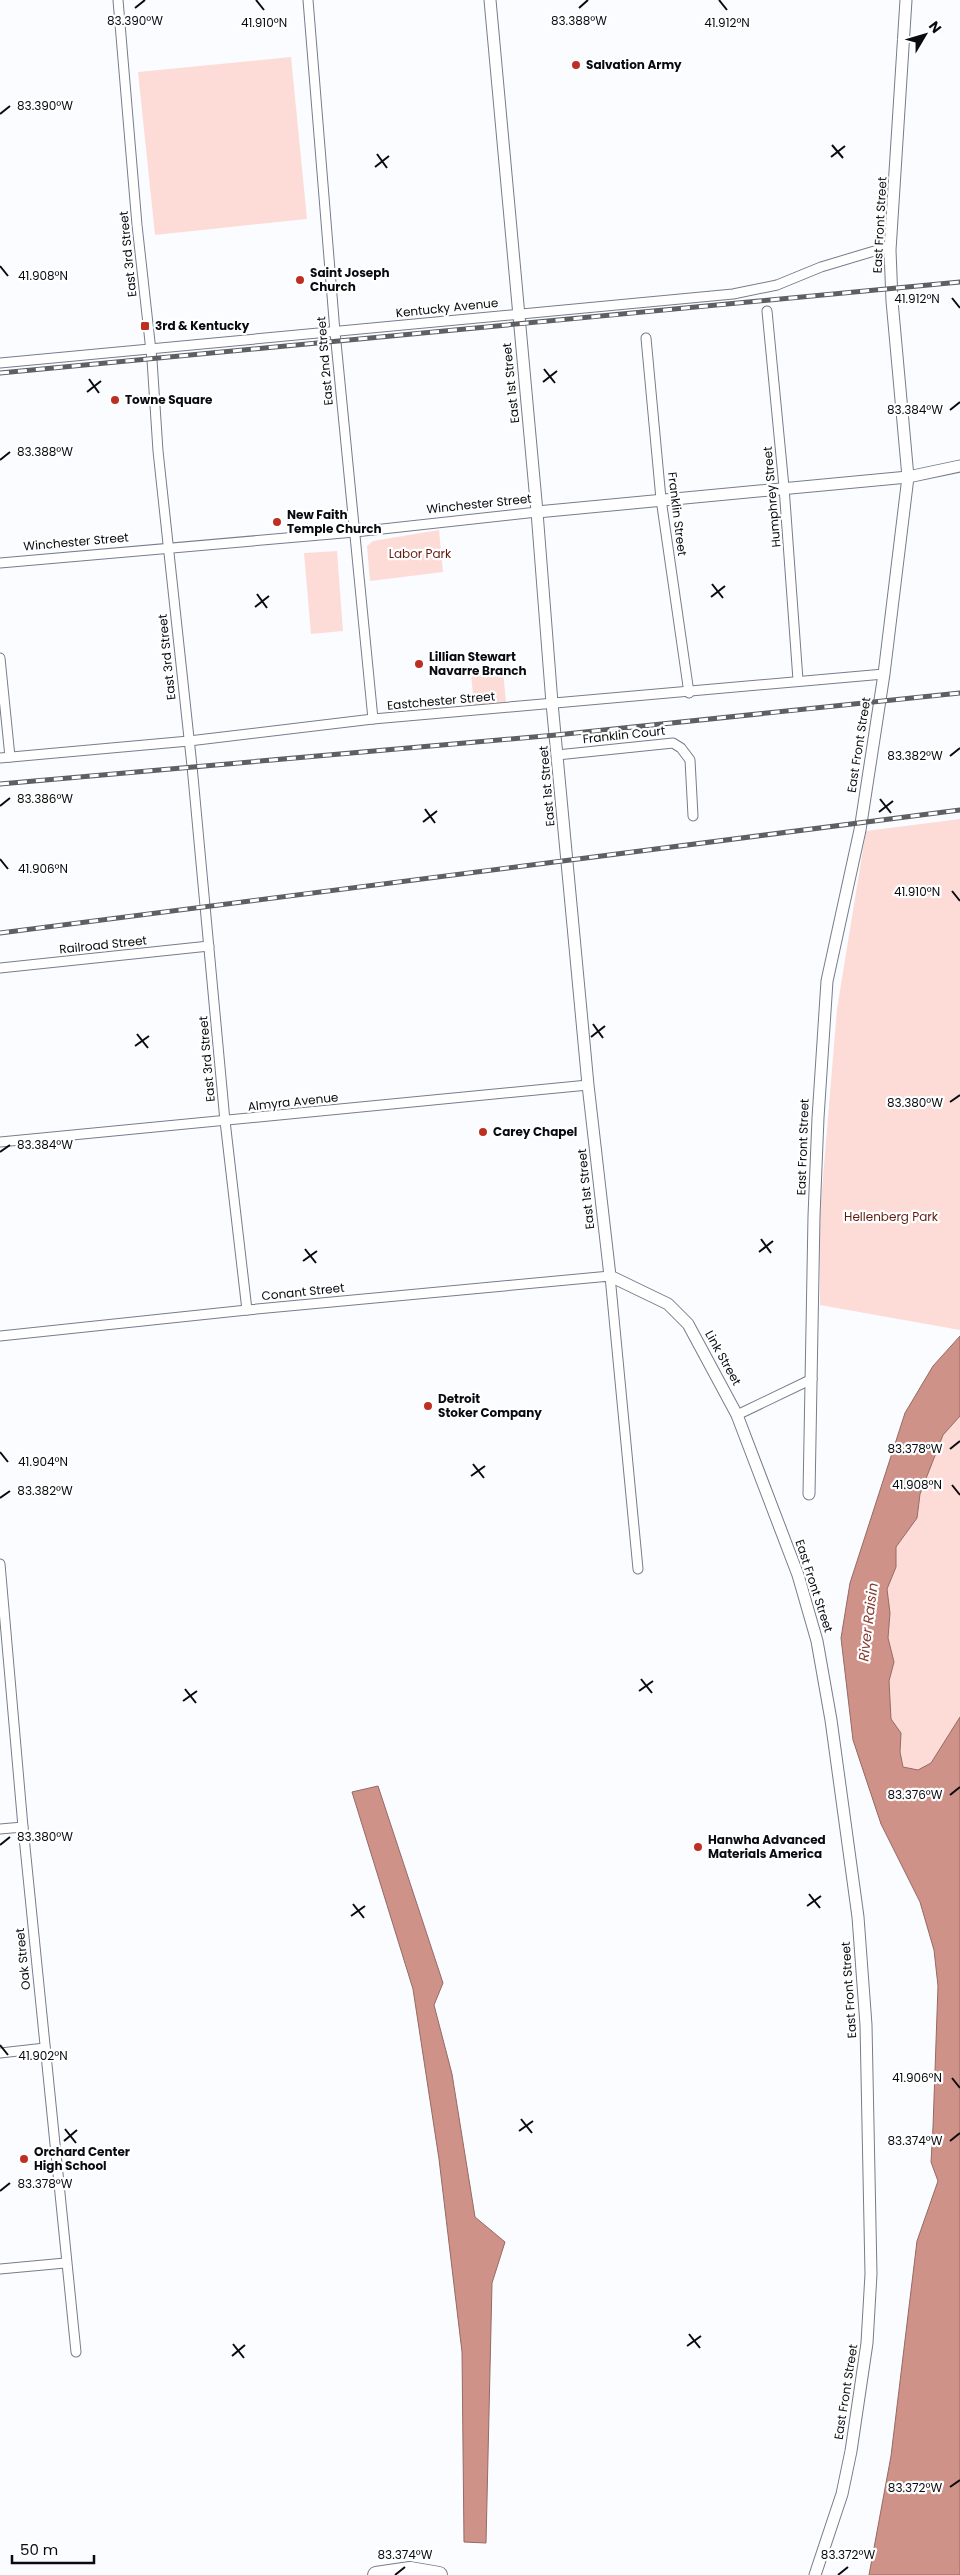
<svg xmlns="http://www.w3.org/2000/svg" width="960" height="2575" viewBox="0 0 960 2575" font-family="Poppins,sans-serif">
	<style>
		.green { fill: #fddcd7 }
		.water { fill: #cf9288; stroke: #946a64 }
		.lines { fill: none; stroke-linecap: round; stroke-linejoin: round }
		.minor-casing { stroke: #767d8b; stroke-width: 11 }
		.tertiary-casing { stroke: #767d8b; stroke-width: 13 }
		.motorway-casing { stroke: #767d8b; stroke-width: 18 }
		.minor { stroke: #fff; stroke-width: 9 }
		.tertiary { stroke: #fff; stroke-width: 11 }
		.motorway { stroke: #fff; stroke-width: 16 }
		.rail-casing { stroke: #5d5f63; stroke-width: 5 }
		.rail { stroke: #fff; stroke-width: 3; stroke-dasharray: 9; stroke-linecap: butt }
		.ticks { fill: none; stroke: #090b10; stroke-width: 2 }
		.poi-dot { fill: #bc2f22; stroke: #fff; stroke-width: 2 }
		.labels { text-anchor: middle; stroke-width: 4.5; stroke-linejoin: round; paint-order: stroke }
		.poi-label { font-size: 12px; font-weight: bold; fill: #090b10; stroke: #fff; text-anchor: start }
		.street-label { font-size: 12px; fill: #090b10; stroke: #fff }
		.park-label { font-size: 12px; fill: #621911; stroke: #fff }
		.water-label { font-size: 14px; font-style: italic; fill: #873b31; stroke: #fff }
		.ticks-label { font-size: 12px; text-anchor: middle; fill: #090b10; stroke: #fff; stroke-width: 4.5; stroke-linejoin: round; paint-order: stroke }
	</style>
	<rect width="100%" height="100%" fill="#fafcff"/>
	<g class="green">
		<polygon points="291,57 307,219 155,235 138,72"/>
		<polygon points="439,530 443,572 370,581 367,546 373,541"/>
		<polygon points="337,551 343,631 311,634 304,553"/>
		<polygon points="503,671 506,702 474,705 471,674"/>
		<polygon points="960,819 960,1330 820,1305 820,1214 837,1009 866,831"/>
		<polygon points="960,1416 960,1717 931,1763 918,1770 903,1767 900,1752 901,1733 891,1719 889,1681 894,1662 888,1638 890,1613 887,1589 896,1567 896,1547 917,1518 920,1494 943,1435"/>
	</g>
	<g class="water">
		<polygon points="960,1336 960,1416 943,1435 920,1494 917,1518 896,1547 896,1567 887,1589 890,1613 888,1638 894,1662 889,1681 891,1719 901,1733 900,1752 903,1767 918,1770 931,1763 960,1717 960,2575 869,2575 891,2456 917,2241 938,2181 931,2162 933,2127 938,1986 934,1950 920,1902 881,1824 853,1740 841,1638 850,1583 905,1413 933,1366"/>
		<polygon points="378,1786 443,1983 434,2005 452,2074 475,2217 505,2242 492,2283 486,2543 464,2542 462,2352 439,2159 413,1989 352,1792"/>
	</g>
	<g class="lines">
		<defs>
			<g id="minor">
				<polyline points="118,0 137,225 152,360 158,451 192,766 225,1121 247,1310"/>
				<polyline points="308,0 335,332 373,719"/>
				<polyline points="767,311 784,487 798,680"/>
				<polyline points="646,338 661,499 689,693"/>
				<polyline points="0,363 733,294 777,285 821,267 881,249 890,250"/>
				<polyline points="0,563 355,532 537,512"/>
				<polyline points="0,658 10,757"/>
				<polyline points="557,755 673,743 681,748 690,760 693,816"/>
				<polyline points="0,758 189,741 373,719 884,674"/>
				<polyline points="0,968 209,946"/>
				<polyline points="0,1142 588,1085"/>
				<polyline points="0,1336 247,1310 610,1276 638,1569"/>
				<polyline points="737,1415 812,1379"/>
				<polyline points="0,1564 23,1827 76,2352"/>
				<polyline points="0,1829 23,1827"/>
				<polyline points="0,2053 45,2048"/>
				<polyline points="0,2269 65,2263"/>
			</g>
			<g id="tertiary">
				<polyline points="490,0 537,512 552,703 588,1085 610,1276 668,1304 688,1324 737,1415 798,1575 817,1641 831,1720 858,1917 866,2025 871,2274 867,2343 851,2451 842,2494 815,2575"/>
				<polyline points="537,512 908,477 960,466"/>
				<polyline points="809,1494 814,1216 818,1118 827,981 860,830 884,674 908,477 892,301 890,250 906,0"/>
			</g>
			<polyline id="motorway" points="376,2575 410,2570 439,2575"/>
		</defs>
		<use href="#minor" class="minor-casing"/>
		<use href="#tertiary" class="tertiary-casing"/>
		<use href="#motorway" class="motorway-casing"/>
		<use href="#minor" class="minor"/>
		<use href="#tertiary" class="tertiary"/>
		<use href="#motorway" class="motorway"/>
		<defs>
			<g id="rail">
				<polyline points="0,373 960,282"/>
				<polyline points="0,784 556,735 960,693"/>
				<polyline points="0,933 960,810"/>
			</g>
		</defs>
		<use href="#rail" class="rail-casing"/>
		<use href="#rail" class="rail"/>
	</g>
	<path class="ticks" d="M 256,0 L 264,10M 719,0 L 727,10M 135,8 L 145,0M 579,8 L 588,0M 0,114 L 10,106M 832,145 L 843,158M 377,154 L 387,168M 831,157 L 845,146M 375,167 L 389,156M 0,266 L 8,276M 952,298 L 960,308M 544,369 L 555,383M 89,379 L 99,393M 543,382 L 557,371M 87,392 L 101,381M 950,410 L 960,402M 0,460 L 10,452M 712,584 L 723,598M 257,594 L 267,608M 711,597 L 725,586M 255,607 L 269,596M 950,756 L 960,748M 880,799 L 891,813M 0,806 L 10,798M 425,809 L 435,823M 879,812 L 893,801M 423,822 L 437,811M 0,859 L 8,869M 952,891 L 960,901M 593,1024 L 603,1038M 137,1034 L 148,1048M 591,1037 L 605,1026M 135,1046 L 149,1036M 950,1102 L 960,1095M 0,1152 L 10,1145M 761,1239 L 771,1253M 305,1249 L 316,1263M 759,1252 L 773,1241M 303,1261 L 317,1251M 950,1449 L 960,1441M 0,1452 L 8,1462M 473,1464 L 484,1478M 471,1476 L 485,1466M 952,1485 L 960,1495M 0,1498 L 10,1491M 641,1679 L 652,1693M 185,1689 L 196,1703M 639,1691 L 653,1681M 183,1701 L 197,1691M 950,1795 L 960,1787M 0,1845 L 10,1837M 809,1894 L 820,1908M 353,1904 L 364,1918M 807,1906 L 821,1896M 351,1916 L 365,1906M 0,2045 L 8,2055M 952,2078 L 960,2088M 521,2119 L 532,2133M 65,2129 L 76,2143M 519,2131 L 533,2121M 64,2141 L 77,2130M 950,2141 L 960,2133M 0,2191 L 10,2183M 689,2334 L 700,2348M 233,2344 L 244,2358M 687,2346 L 701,2336M 232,2356 L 245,2345M 950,2487 L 960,2480M 395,2575 L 405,2567M 838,2575 L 848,2567"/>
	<g class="poi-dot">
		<circle cx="576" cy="65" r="5"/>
		<circle cx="300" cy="280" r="5"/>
		<rect x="140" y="321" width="10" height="10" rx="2.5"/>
		<circle cx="115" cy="400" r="5"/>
		<circle cx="277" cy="522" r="5"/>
		<circle cx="419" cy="664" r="5"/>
		<circle cx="483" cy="1132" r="5"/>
		<circle cx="428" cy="1406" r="5"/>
		<circle cx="698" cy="1847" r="5"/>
		<circle cx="24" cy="2159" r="5"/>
	</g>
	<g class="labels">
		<g class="poi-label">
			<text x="586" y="69">Salvation Army</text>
			<text x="310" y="277">Saint Joseph<tspan x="310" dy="14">Church</tspan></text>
			<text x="155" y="330">3rd &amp; Kentucky</text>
			<text x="125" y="404">Towne Square</text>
			<text x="287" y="519">New Faith<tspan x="287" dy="14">Temple Church</tspan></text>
			<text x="429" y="661">Lillian Stewart<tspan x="429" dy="14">Navarre Branch</tspan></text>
			<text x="493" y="1136">Carey Chapel</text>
			<text x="438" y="1403">Detroit<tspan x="438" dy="14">Stoker Company</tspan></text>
			<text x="708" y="1844">Hanwha Advanced<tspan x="708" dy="14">Materials America</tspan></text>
			<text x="34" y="2156">Orchard Center<tspan x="34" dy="14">High School</tspan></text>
		</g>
		<g class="street-label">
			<text transform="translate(880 225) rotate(-87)" y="4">East Front Street</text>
			<text transform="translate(128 254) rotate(-96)" y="4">East 3rd Street</text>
			<text transform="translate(447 308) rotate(-6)" y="4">Kentucky Avenue</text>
			<text transform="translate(325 361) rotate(-95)" y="4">East 2nd Street</text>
			<text transform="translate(511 383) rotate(-96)" y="4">East 1st Street</text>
			<text transform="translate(772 497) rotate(-95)" y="4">Humphrey Street</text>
			<text transform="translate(479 504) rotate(-6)" y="4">Winchester Street</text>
			<text transform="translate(677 514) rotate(83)" y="4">Franklin Street</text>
			<text transform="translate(76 542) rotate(-5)" y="4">Winchester Street</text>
			<text transform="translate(167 657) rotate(-96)" y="4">East 3rd Street</text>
			<text transform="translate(441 701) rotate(-5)" y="4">Eastchester Street</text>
			<text transform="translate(624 735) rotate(-6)" y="4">Franklin Court</text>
			<text transform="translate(859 745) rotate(-81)" y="4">East Front Street</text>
			<text transform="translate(547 786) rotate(-95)" y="4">East 1st Street</text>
			<text transform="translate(103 945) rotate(-6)" y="4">Railroad Street</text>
			<text transform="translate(207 1059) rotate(-95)" y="4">East 3rd Street</text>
			<text transform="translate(293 1102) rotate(-6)" y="4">Almyra Avenue</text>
			<text transform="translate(803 1147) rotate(-88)" y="4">East Front Street</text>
			<text transform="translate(586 1189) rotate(-96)" y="4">East 1st Street</text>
			<text transform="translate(303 1292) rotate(-6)" y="4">Conant Street</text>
			<text transform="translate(723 1358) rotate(61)" y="4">Link Street</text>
			<text transform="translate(814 1586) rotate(72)" y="4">East Front Street</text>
			<text transform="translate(23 1959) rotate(-96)" y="4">Oak Street</text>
			<text transform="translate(849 1990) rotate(-94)" y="4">East Front Street</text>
			<text transform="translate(846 2392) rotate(-81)" y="4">East Front Street</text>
		</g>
		<g class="park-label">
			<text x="420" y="558">Labor Park</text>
			<text x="891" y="1221">Hellenberg Park</text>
		</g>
		<g class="water-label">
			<text transform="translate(868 1622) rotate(-83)" y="5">River Raisin</text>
		</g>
	</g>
	<g class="ticks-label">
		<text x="135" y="25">83.390°W</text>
		<text x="579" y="25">83.388°W</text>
		<text x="264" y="27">41.910°N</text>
		<text x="727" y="27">41.912°N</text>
		<text x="45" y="110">83.390°W</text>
		<text x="43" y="280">41.908°N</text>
		<text x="917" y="303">41.912°N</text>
		<text x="915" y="414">83.384°W</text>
		<text x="45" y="456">83.388°W</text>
		<text x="915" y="760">83.382°W</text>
		<text x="45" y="803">83.386°W</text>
		<text x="43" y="873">41.906°N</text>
		<text x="917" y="896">41.910°N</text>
		<text x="915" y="1107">83.380°W</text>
		<text x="45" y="1149">83.384°W</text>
		<text x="915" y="1453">83.378°W</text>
		<text x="43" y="1466">41.904°N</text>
		<text x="917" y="1489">41.908°N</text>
		<text x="45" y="1495">83.382°W</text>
		<text x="915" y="1799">83.376°W</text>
		<text x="45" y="1841">83.380°W</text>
		<text x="43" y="2060">41.902°N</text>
		<text x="917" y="2082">41.906°N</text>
		<text x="915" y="2145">83.374°W</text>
		<text x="45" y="2188">83.378°W</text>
		<text x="915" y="2492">83.372°W</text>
		<text x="405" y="2559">83.374°W</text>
		<text x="848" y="2559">83.372°W</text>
	</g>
	<g transform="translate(925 35) rotate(52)" stroke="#ffffff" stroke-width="4" paint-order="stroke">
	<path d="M0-4L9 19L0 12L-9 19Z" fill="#090b10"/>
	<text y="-8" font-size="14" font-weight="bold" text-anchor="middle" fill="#090b10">N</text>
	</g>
	<path d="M12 2555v8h82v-8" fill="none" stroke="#090b10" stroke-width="2.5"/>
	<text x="20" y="2555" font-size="15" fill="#090b10" stroke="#ffffff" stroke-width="4" paint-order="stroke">50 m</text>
</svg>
